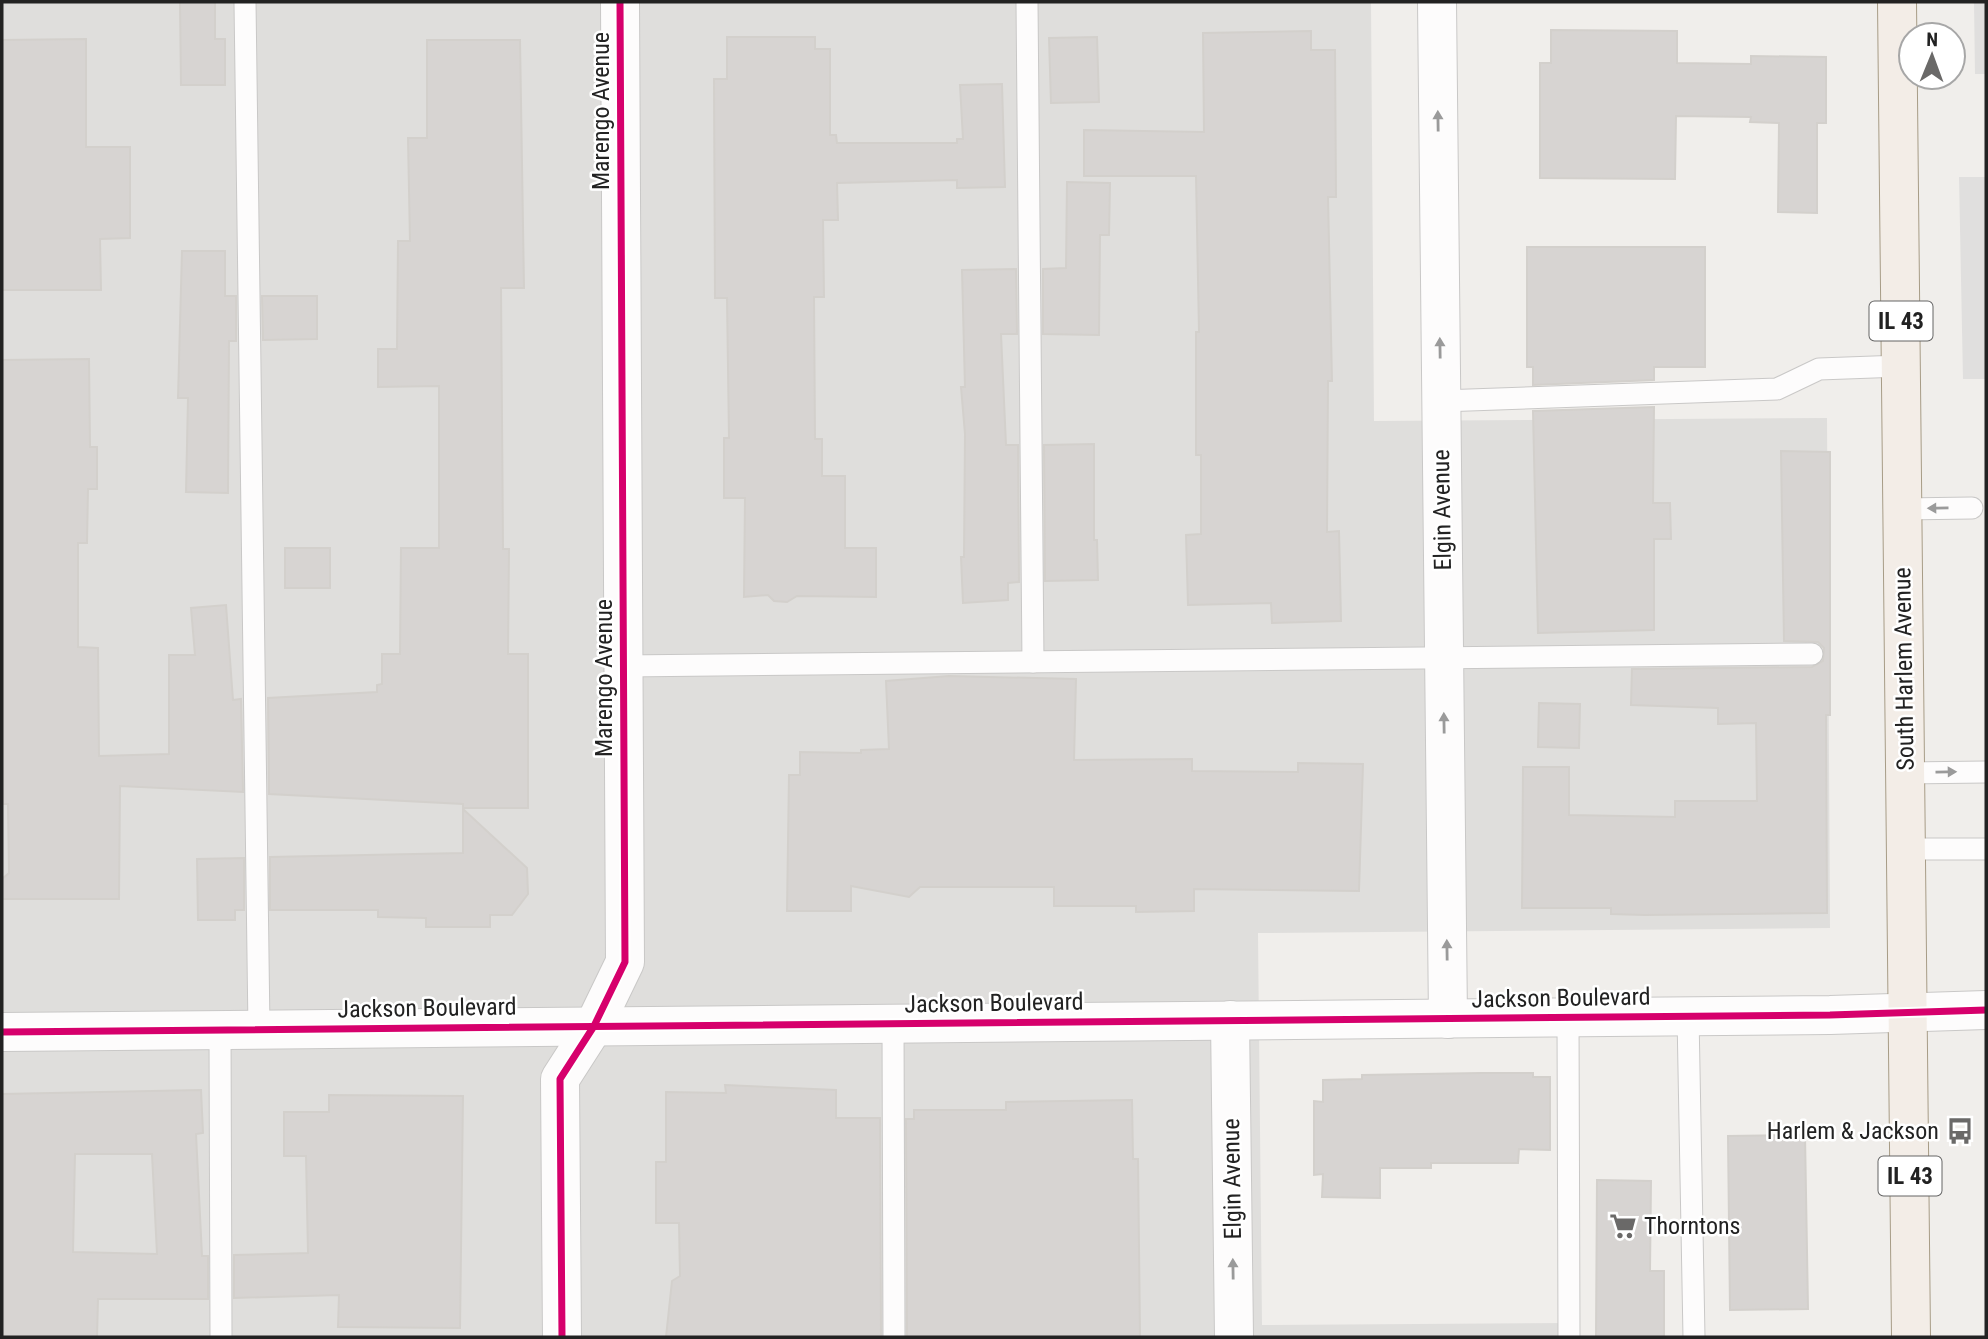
<svg xmlns="http://www.w3.org/2000/svg" width="1988" height="1339" viewBox="0 0 1988 1339" font-family="'Roboto Condensed',sans-serif">
	<style>
		.residential { fill: #dfdedc }
		.parking { fill: #e0dfde }
		.building { fill: #d7d4d2; stroke: #d3d0cc; stroke-width: 2; fill-rule: evenodd }
		.lines { fill: none; stroke-linecap: round; stroke-linejoin: round }
		.service-casing { stroke: #c9c8c7; stroke-width: 23 }
		.minor-casing { stroke: #c9c8c7; stroke-width: 40 }
		.tertiary-casing { stroke: #c9c8c7; stroke-width: 40 }
		.primary-casing { stroke: #a79c86; stroke-width: 40 }
		.service { stroke: #fdfcfc; stroke-width: 21 }
		.minor { stroke: #fdfcfc; stroke-width: 38 }
		.tertiary { stroke: #fdfcfc; stroke-width: 38 }
		.primary { stroke: #f3ede7; stroke-width: 38 }
		.cycleway-casing { stroke: #fff; stroke-width: 11 }
		.cycleway { stroke: #d6006c; stroke-width: 7 }
		.oneway { fill: #9a9a9a }
		.labels { text-anchor: middle; stroke-width: 5; stroke-linejoin: round; paint-order: stroke }
		.shield { fill: #fff; stroke: #646464; stroke-width: 2 }
		.shield-label { font-size: 23px; font-weight: bold; fill: #222 }
		.street-label { font-size: 24px; fill: #222; stroke: #fff }
		.poi-label { font-size: 24px; fill: #222; stroke: #fff; text-anchor: end }
	</style>
	<rect width="100%" height="100%" fill="#f0eeeb"/>
	<polygon class="residential" points="2,2 1371,2 1374,421 1827,418 1830,928 1258,933 1262,1325 1571,1323 1571,1337 2,1337"/>
	<g class="parking">
		<polygon points="1974,2 1986,2 1986,74 1975,74"/>
		<polygon points="1959,177 1986,177 1986,379 1963,379"/>
	</g>
	<g class="building">
		<polygon points="180,2 215,2 215,39 225,39 225,85 181,85"/>
		<polygon points="1551,30 1677,31 1677,63 1751,64 1751,56 1826,57 1826,123 1817,123 1817,213 1778,212 1779,123 1750,122 1751,117 1676,116 1675,179 1540,178 1540,63 1551,63"/>
		<polygon points="1311,31 1311,50 1335,50 1336,197 1328,197 1332,381 1328,381 1327,532 1339,531 1341,621 1272,623 1271,603 1188,605 1186,535 1201,534 1201,455 1196,455 1196,332 1199,332 1196,176 1084,176 1084,130 1204,132 1203,33"/>
		<polygon points="727,37 815,37 815,49 830,49 830,135 836,135 837,143 957,143 957,139 963,139 960,85 1002,84 1005,187 957,188 957,180 837,183 838,220 823,220 824,297 814,297 815,439 822,439 822,476 845,476 845,548 876,548 876,597 797,596 787,602 774,601 768,595 744,597 745,498 724,498 724,438 729,438 727,298 715,298 714,79 727,79"/>
		<polygon points="1097,37 1099,102 1051,103 1049,38"/>
		<polygon points="86,39 86,147 130,147 130,238 100,239 101,290 2,290 2,40"/>
		<polygon points="427,40 520,40 524,288 501,288 503,549 509,549 508,654 528,654 528,808 463,808 463,804 269,794 268,698 377,692 377,685 382,684 382,654 400,654 401,548 439,548 439,386 378,387 378,349 397,349 398,241 410,241 408,138 427,138"/>
		<polygon points="1067,182 1110,183 1109,235 1100,235 1099,335 1043,334 1043,269 1066,268"/>
		<polygon points="1527,247 1705,247 1705,367 1654,367 1654,380 1533,385 1533,367 1527,367"/>
		<polygon points="182,251 225,251 225,296 236,296 236,341 229,341 228,493 186,492 188,398 178,398"/>
		<polygon points="1016,269 1017,334 1001,334 1006,445 1018,445 1019,582 1008,583 1008,600 963,603 961,557 964,557 965,434 961,387 965,387 962,270"/>
		<polygon points="262,296 317,296 317,339 263,340"/>
		<polygon points="89,359 90,447 97,447 97,489 88,489 87,543 78,543 78,647 98,648 99,756 169,754 169,655 195,655 191,608 226,605 233,700 241,699 243,792 120,786 119,899 2,899 2,879 9,873 8,804 3,804 2,764 2,360"/>
		<polygon points="1654,407 1653,503 1670,503 1671,539 1654,539 1654,630 1538,633 1533,411"/>
		<polygon points="1094,444 1094,540 1097,540 1098,580 1045,581 1044,445"/>
		<polygon points="1781,451 1830,452 1830,715 1826,715 1827,913 1645,915 1611,914 1611,908 1522,908 1523,767 1569,767 1569,815 1675,817 1675,801 1757,801 1756,723 1718,724 1718,708 1631,705 1632,669 1812,667 1823,661 1824,648 1818,642 1784,641"/>
		<rect x="285" y="548" width="45" height="40"/>
		<polygon points="949,676 1076,679 1074,760 1192,759 1192,771 1298,772 1298,763 1363,764 1359,891 1194,889 1194,911 1136,912 1136,906 1054,906 1054,887 920,887 909,897 851,886 851,911 787,911 789,775 800,775 800,752 861,753 861,750 889,749 886,681"/>
		<polygon points="1539,703 1580,704 1579,748 1538,747"/>
		<polygon points="463,809 527,868 528,894 512,915 490,915 490,927 426,927 426,918 378,917 378,910 270,910 270,857 463,853"/>
		<polygon points="244,858 244,910 235,910 235,920 198,920 197,859"/>
		<polygon points="1481,1073 1533,1073 1533,1077 1550,1077 1550,1150 1519,1149 1518,1163 1431,1163 1431,1168 1380,1168 1380,1198 1322,1197 1323,1174 1314,1175 1314,1101 1323,1102 1323,1080 1362,1079 1362,1075"/>
		<polygon points="725,1085 836,1090 836,1118 880,1118 881,1337 666,1337 672,1281 680,1276 679,1223 656,1223 656,1162 666,1162 666,1092 726,1093"/>
		<path d="M 201,1090 L 203,1133 L 196,1134 L 202,1256 L 208,1256 L 208,1299 L 98,1299 L 97,1337 L 2,1337 L 2,1094 ZM 75,1154 L 152,1154 L 157,1254 L 73,1252 Z"/>
		<polygon points="329,1095 463,1096 460,1328 338,1327 339,1295 234,1298 234,1255 308,1253 306,1156 284,1156 284,1112 329,1112"/>
		<polygon points="1132,1100 1133,1159 1138,1159 1140,1337 907,1337 906,1119 914,1119 914,1110 1006,1110 1006,1102"/>
		<polygon points="1805,1135 1808,1309 1730,1310 1728,1136"/>
		<polygon points="1597,1180 1651,1181 1650,1271 1664,1271 1664,1337 1596,1337"/>
	</g>
	<g class="lines">
		<defs>
			<g id="service">
				<polyline points="245,2 259,1029"/>
				<polyline points="1027,2 1033,662"/>
				<polyline points="1441,401 1777,389 1819,369 1901,366"/>
				<polyline points="1903,509 1972,508"/>
				<polyline points="623,666 1812,654"/>
				<polyline points="1905,773 1986,772"/>
				<polyline points="1906,849 1986,849"/>
				<polyline points="1688,1016 1694,1337"/>
				<polyline points="1568,1017 1569,1337"/>
				<polyline points="893,1023 894,1337"/>
				<polyline points="220,1030 221,1337"/>
			</g>
			<g id="minor">
				<polyline points="1437,2 1448,1019"/>
				<polyline points="1230,1020 1234,1337"/>
				<polyline points="562,1337 560,1079 594,1026 625,962 620,2"/>
			</g>
			<polyline id="tertiary" points="2,1032 1830,1015 1986,1010"/>
			<polyline id="primary" points="1897,2 1911,1337"/>
		</defs>
		<use href="#service" class="service-casing"/>
		<use href="#minor" class="minor-casing"/>
		<use href="#tertiary" class="tertiary-casing"/>
		<use href="#primary" class="primary-casing"/>
		<use href="#service" class="service"/>
		<use href="#minor" class="minor"/>
		<use href="#tertiary" class="tertiary"/>
		<use href="#primary" class="primary"/>
		<defs>
			<g id="cycleway">
				<polyline points="2,1032 1830,1015 1986,1010"/>
				<polyline points="562,1337 560,1079 594,1026 625,962 620,2"/>
			</g>
		</defs>
		<use href="#cycleway" class="cycleway-casing"/>
		<use href="#cycleway" class="cycleway"/>
	</g>
	<defs><path id="oneway-solid" d="M-6-.8H1V-3.2L6.5 0L1 3.2V.8H-6Z" transform="scale(1.75)"/></defs>
	<g class="oneway">
		<use href="#oneway-solid" transform="translate(1438 121) rotate(-91)"/>
		<use href="#oneway-solid" transform="translate(1440 348) rotate(-91)"/>
		<use href="#oneway-solid" transform="translate(1938 508) rotate(179)"/>
		<use href="#oneway-solid" transform="translate(1444 723) rotate(-91)"/>
		<use href="#oneway-solid" transform="translate(1946 772) rotate(-1)"/>
		<use href="#oneway-solid" transform="translate(1447 950) rotate(-91)"/>
		<use href="#oneway-solid" transform="translate(1233 1269) rotate(-91)"/>
	</g>
	<defs>
		<symbol id="bus-bare" viewBox="-9 -9 18 18"><path d="M-5-6H5V4H4V6H2V4H-2V6H-4V4H-5ZM-3.5-4V0h7V-4ZM-3.5 1.2v1.5H-2V1.2ZM2 1.2v1.5H3.5V1.2Z" fill="#6a6968" stroke="#fff" stroke-width="2.5" paint-order="stroke"/></symbol>
		<symbol id="supermarket-bare" viewBox="-9 -9 18 18"><path d="M-6-5.5h2.5l.6 2H6L4.5 2H-2.5L-4.4-4H-6ZM-1.5 3.2a1.3 1.3 0 1 0 .1 0ZM3 3.2a1.3 1.3 0 1 0 .1 0Z" fill="#6a6968" stroke="#fff" stroke-width="2.5" paint-order="stroke"/></symbol>
	</defs>
	<g fill-rule="evenodd">
		<use href="#bus-bare" x="1941" y="1112" width="38" height="38"/>
		<use href="#supermarket-bare" x="1604" y="1207" width="38" height="38"/>
	</g>
	<g class="labels">
		<g class="shield">
			<rect x="1869.5" y="301.5" width="63" height="39" rx="5"/>
			<rect x="1878.5" y="1156.5" width="63" height="39" rx="5"/>
		</g>
		<g class="shield-label">
			<text x="1901" y="329">IL 43</text>
			<text x="1910" y="1184">IL 43</text>
		</g>
		<g class="street-label">
			<text transform="translate(601 111) rotate(-90)" y="8">Marengo Avenue</text>
			<text transform="translate(1442 510) rotate(-91)" y="8">Elgin Avenue</text>
			<text transform="translate(1904 669) rotate(-91)" y="8">South Harlem Avenue</text>
			<text transform="translate(604 678) rotate(-90)" y="8">Marengo Avenue</text>
			<text transform="translate(1561 998) rotate(-1)" y="8">Jackson Boulevard</text>
			<text transform="translate(994 1003) rotate(-1)" y="8">Jackson Boulevard</text>
			<text transform="translate(427 1008) rotate(-1)" y="8">Jackson Boulevard</text>
			<text transform="translate(1232 1179) rotate(-91)" y="8">Elgin Avenue</text>
		</g>
		<g class="poi-label">
			<text x="1939" y="1139">Harlem &amp; Jackson</text>
			<text x="1644" y="1234" text-anchor="start">Thorntons</text>
		</g>
	</g>
	<rect width="1988" height="1339" fill="none" stroke="#222222" stroke-width="7"/>
	<g transform="translate(1932 56) rotate(1)"><circle r="33" fill="#ffffff" stroke="#a7a7a7" stroke-width="2"/>
	<path d="M0-5L12 26L0 18L-12 26Z" fill="#6a6968"/>
	<text y="-10" font-size="19" font-weight="bold" text-anchor="middle" fill="#222222">N</text>
	</g>
</svg>
